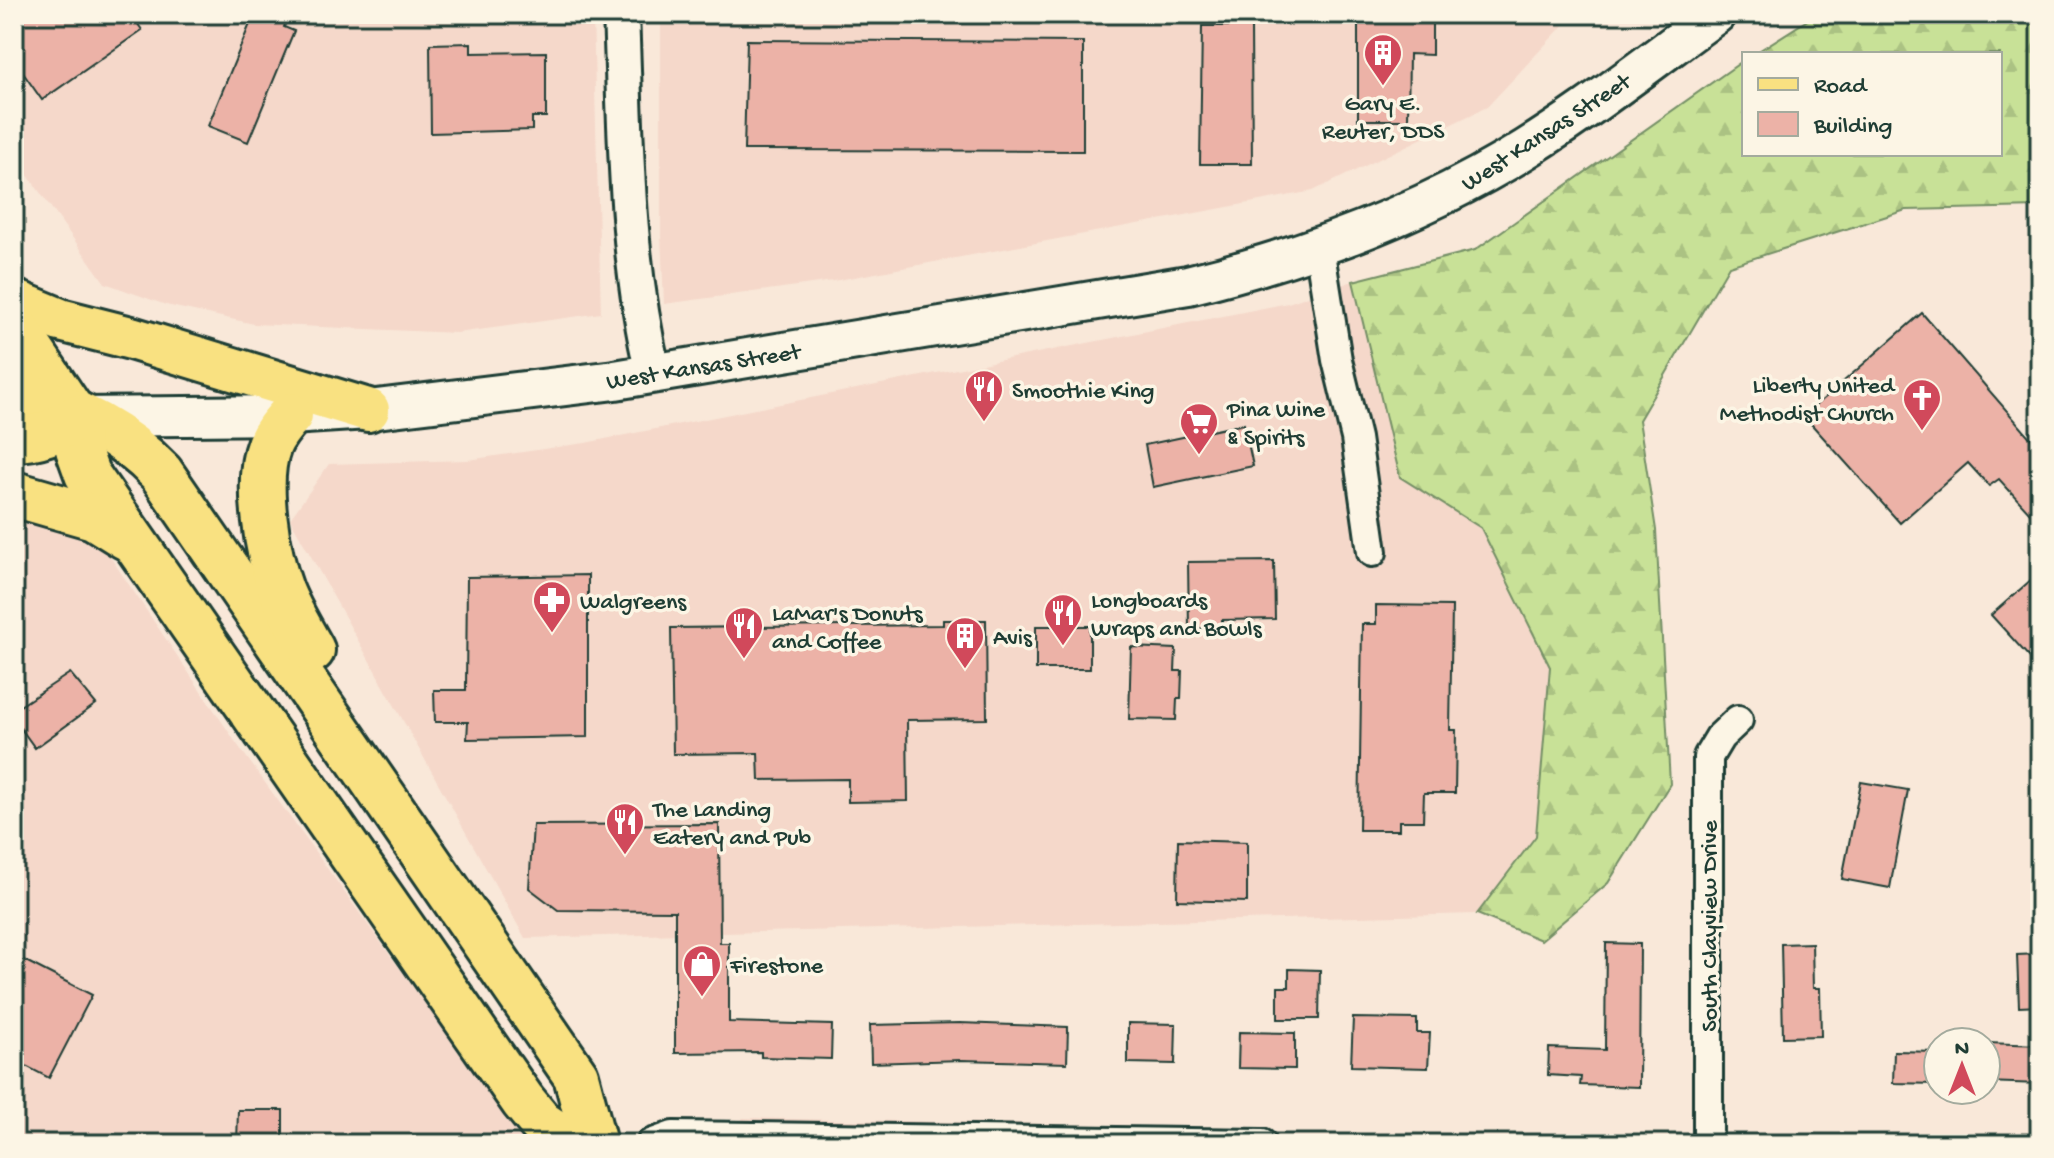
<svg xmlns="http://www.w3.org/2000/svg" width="2054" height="1158" viewBox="0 0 2054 1158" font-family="'Gochi Hand',sans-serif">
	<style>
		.built { fill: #f5d8ca }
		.forest { fill: url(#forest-firs); stroke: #748f66; stroke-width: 2 }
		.building { fill: #ecb2a7; stroke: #1f3d34; stroke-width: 2 }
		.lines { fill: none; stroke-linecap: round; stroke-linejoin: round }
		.minor-casing { stroke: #1f3d34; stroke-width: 34 }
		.tertiary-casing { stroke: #1f3d34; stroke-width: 40 }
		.secondary-casing { stroke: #1f3d34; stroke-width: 44 }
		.primary-casing { stroke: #1f3d34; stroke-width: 48 }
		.trunk-casing { stroke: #1f3d34; stroke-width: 50 }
		.minor { stroke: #fcf5e5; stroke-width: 28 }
		.tertiary { stroke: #fcf5e5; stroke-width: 34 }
		.secondary { stroke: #fcf5e5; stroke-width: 38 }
		.primary { stroke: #f9e181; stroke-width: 42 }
		.trunk { stroke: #f9e181; stroke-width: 44 }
		.labels { text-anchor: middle; stroke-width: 7; stroke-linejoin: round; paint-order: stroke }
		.poi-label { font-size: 24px; fill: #1f3d34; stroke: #fcf5e5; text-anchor: start }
		.street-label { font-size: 24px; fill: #1f3d34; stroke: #fcf5e5 }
	</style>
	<defs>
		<pattern id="forest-firs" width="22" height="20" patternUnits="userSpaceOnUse" patternTransform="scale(2)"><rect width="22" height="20" fill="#c8e197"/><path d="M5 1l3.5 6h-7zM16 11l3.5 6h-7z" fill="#abc283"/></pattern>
	</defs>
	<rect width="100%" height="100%" fill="#f9e8d9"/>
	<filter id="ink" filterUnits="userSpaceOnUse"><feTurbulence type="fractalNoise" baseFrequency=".0125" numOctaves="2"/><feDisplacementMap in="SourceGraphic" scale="16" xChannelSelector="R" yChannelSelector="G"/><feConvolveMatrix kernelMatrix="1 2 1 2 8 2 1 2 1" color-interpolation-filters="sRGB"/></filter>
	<g filter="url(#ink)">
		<g class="built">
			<polygon points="14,14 593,14 601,313 457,333 254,324 166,305 105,283 14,156"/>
			<polygon points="661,14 1574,14 1487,107 1313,191 833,281 664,304 661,235"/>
			<polygon points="1353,281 1400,477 1481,528 1550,667 1536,836 1477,914 525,938 290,519 329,464 468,460 585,443 1288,303"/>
			<polygon points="14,512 96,536 237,744 527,1144 14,1144"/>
			<polygon points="743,1118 1056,1124 1057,1144 716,1144"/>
		</g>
		<polygon class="forest" points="1817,14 2040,14 2040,207 1906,210 1729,266 1639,420 1656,530 1670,784 1608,883 1541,940 1477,914 1536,836 1550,667 1481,528 1400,477 1353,281 1475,250 1744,60 1744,154 2000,154 2000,54 1754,54"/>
		<g class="building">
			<polygon points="14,14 131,14 142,30 42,100 14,60"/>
			<polygon points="254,14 289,14 284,27 294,31 248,142 208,126"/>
			<polygon points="1358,19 1432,20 1432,55 1409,54 1408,120 1358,120"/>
			<polygon points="1202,26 1251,26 1252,164 1200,164"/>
			<polygon points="747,40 1083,42 1083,151 744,150"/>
			<polygon points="471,43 471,53 546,52 546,117 532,117 532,130 431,133 430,44"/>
			<polygon points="1922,313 2040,449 2040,524 1999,479 1989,486 1968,463 1900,523 1804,416"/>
			<polygon points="1244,424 1253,466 1153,487 1145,445"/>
			<polygon points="1274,561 1275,619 1222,620 1222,628 1189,628 1188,562"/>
			<polygon points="2040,572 2040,669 1991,615"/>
			<polygon points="588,575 588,737 467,739 468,722 435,722 434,690 466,690 467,577"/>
			<polygon points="1376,605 1452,606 1450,730 1456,730 1455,793 1424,793 1423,821 1399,821 1399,830 1359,830 1362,624 1376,624"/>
			<polygon points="943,620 986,620 987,719 907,720 908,801 848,802 848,779 759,780 758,753 673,754 671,628 943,625"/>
			<rect x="1036" y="626" width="54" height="43"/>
			<polygon points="1131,647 1176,649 1175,671 1182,671 1181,699 1177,699 1176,720 1129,719"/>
			<polygon points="70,673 96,704 35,748 14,719 14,710"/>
			<polygon points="1861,782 1908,790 1890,888 1842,879"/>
			<polygon points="719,824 720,943 729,943 729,1022 832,1025 831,1059 761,1057 761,1052 675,1053 675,911 558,910 529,888 533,825"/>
			<polygon points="1178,840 1247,842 1247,902 1177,900"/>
			<polygon points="1606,943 1640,944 1639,1087 1580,1085 1581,1077 1548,1075 1549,1048 1605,1050"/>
			<polygon points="1812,943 1813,988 1820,988 1821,1036 1783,1037 1781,944"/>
			<polygon points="2040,954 2040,1006 2019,1007 2017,955"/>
			<polygon points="14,955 92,995 49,1078 14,1060"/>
			<polygon points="1289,969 1320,970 1319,1019 1278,1019 1278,987 1289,987"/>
			<polygon points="1353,1018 1417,1019 1417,1033 1430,1033 1428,1068 1351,1066"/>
			<polygon points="960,1023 1068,1027 1067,1063 961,1060 871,1063 870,1025"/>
			<polygon points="1128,1023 1176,1024 1175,1064 1128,1063"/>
			<polygon points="1239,1032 1295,1033 1295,1069 1238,1068"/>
			<polygon points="1986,1043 2040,1045 2040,1084 1986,1082"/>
			<polygon points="1894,1051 1938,1052 1938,1084 1893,1083"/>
			<polygon points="238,1110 283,1110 283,1144 237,1144"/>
		</g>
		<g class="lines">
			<defs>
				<g id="minor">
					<polyline points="1319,247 1337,360 1356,438 1372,552"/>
					<polyline points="651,1144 673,1136 1262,1144"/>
					<polyline points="1708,1144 1708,757 1720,737 1738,720"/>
				</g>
				<path id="tertiary" d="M 621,14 C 626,135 625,254 653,373"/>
				<path id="secondary" d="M 77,417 L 290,415 L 368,410 L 615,380 L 1188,285 C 1299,258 1407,219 1506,161 C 1579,118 1647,64 1716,14"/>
				<g id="primary">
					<polyline points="14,301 60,320 131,338 368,410"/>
					<polyline points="14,323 77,417"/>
				</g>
				<g id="trunk">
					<path d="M 14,392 C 69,406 122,432 161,473 L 576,1076 L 594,1144"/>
					<path d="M 290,415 C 282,424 274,433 269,445 C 255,481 267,554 281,590 C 289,611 301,630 312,650"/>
					<polyline points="77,417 78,449 87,474 523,1101 541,1123 572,1144"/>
					<path d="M 14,439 C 37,439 59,430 77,417"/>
					<polyline points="14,494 94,517 126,537"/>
				</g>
			</defs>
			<use href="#minor" class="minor-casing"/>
			<use href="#tertiary" class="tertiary-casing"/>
			<use href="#secondary" class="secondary-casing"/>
			<use href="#primary" class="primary-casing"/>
			<use href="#trunk" class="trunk-casing"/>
			<use href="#minor" class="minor"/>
			<use href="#tertiary" class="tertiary"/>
			<use href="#secondary" class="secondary"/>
			<use href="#primary" class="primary"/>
			<use href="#trunk" class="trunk"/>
		</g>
	</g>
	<defs>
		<symbol id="building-pin" viewBox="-11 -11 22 30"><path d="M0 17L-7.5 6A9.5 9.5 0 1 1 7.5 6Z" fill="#d1495b" stroke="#fcf5e5"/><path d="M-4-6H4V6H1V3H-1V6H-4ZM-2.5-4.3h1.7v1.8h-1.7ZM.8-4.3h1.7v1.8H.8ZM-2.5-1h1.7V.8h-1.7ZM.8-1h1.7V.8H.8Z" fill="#fff"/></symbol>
		<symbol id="restaurant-pin" viewBox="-11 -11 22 30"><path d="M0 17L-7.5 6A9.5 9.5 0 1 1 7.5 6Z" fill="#d1495b" stroke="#fcf5e5"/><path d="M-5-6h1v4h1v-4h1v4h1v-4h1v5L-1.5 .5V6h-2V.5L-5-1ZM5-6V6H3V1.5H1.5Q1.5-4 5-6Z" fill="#fff"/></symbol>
		<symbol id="church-pin" viewBox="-11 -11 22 30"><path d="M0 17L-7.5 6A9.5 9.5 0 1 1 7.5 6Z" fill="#d1495b" stroke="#fcf5e5"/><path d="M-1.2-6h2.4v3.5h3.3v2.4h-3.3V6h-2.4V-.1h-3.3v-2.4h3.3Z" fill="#fff"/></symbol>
		<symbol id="supermarket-pin" viewBox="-11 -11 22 30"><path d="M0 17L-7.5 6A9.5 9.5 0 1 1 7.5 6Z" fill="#d1495b" stroke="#fcf5e5"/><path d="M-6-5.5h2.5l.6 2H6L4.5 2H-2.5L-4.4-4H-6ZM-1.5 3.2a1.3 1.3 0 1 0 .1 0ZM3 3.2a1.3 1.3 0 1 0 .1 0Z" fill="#fff"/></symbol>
		<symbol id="pharmacy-pin" viewBox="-11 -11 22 30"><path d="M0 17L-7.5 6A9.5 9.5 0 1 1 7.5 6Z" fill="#d1495b" stroke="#fcf5e5"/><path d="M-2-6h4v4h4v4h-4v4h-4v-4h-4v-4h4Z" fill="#fff"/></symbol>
		<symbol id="shop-pin" viewBox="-11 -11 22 30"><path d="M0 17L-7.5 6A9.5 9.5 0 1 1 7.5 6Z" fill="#d1495b" stroke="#fcf5e5"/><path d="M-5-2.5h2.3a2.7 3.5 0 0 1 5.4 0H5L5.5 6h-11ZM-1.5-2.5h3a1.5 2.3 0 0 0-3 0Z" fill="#fff"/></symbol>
	</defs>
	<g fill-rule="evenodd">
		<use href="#building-pin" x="1361" y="31" width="44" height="60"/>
		<use href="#restaurant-pin" x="962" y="367" width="44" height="60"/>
		<use href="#church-pin" x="1900" y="376" width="44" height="60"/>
		<use href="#supermarket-pin" x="1177" y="400" width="44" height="60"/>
		<use href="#pharmacy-pin" x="530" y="578" width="44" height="60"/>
		<use href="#restaurant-pin" x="1041" y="591" width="44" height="60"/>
		<use href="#restaurant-pin" x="722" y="604" width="44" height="60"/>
		<use href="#building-pin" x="943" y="614" width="44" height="60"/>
		<use href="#restaurant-pin" x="603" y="800" width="44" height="60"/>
		<use href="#shop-pin" x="680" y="942" width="44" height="60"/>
	</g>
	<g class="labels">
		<g class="poi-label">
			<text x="1383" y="110" text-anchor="middle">Gary E.<tspan x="1383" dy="28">Reuter, DDS</tspan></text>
			<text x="1894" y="392" text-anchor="end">Liberty United<tspan x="1894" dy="28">Methodist Church</tspan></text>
			<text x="1012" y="397">Smoothie King</text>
			<text x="1227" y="416">Pina Wine<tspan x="1227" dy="28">&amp; Spirits</tspan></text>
			<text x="1091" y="607">Longboards<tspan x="1091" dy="28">Wraps and Bowls</tspan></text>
			<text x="580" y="608">Walgreens</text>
			<text x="772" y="620">LaMar's Donuts<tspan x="772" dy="28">and Coffee</tspan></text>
			<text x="993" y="644">Avis</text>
			<text x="653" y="816">The Landing<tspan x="653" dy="28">Eatery and Pub</tspan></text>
			<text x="730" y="972">Firestone</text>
		</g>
		<g class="street-label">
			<text transform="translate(1545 131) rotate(-33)" y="8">West Kansas Street</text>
			<text transform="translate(703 365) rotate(-9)" y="8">West Kansas Street</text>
			<text transform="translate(1708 926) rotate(-90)" y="8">South Clayview Drive</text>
		</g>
	</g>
	<rect width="2054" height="1158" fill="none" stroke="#fcf5e5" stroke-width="48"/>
	<rect x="24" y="24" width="2006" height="1110" fill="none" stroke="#1f3d34" stroke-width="3" filter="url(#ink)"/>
	<rect x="1742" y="52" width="260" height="104" fill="#fcf5e5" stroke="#a4ab9e" stroke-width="2"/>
	<rect x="1758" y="78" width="40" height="12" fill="#f9e181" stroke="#a4ab9e" stroke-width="2"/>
	<text x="1814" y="92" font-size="24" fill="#1f3d34">Road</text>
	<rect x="1758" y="112" width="40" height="24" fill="#ecb2a7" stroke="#a4ab9e" stroke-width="2"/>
	<text x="1814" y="132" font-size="24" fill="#1f3d34">Building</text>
	<g transform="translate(1962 1066)"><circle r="38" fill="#fcf5e5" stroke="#a4ab9e" stroke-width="2"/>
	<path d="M0-6L14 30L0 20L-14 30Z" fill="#d1495b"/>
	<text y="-12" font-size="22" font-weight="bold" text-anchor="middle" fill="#1f3d34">N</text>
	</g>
</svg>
